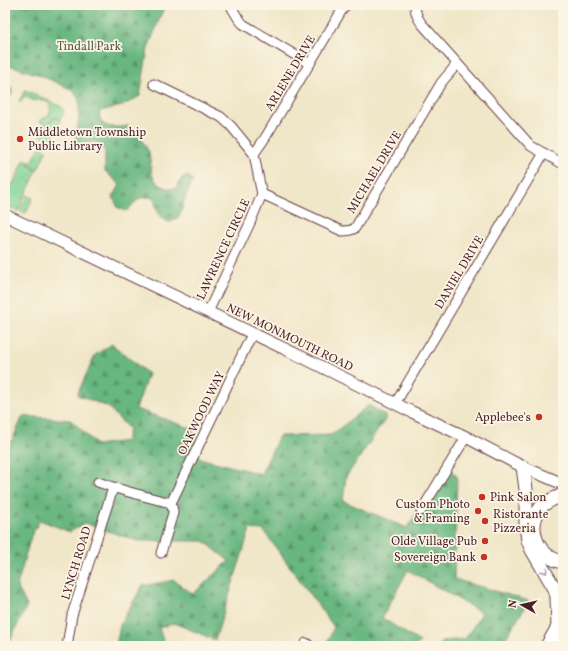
<svg xmlns="http://www.w3.org/2000/svg" width="568" height="651" viewBox="0 0 568 651" font-family="Vollkorn,serif">
	<style>
		.grass { fill: url(#grass-dots); stroke: #667a61 }
		.forest { fill: url(#forest-firs); stroke: #596a56 }
		.lines { fill: none; stroke-linecap: round; stroke-linejoin: round }
		.minor-casing { stroke: #633d43; stroke-width: 11 }
		.major-casing { stroke: #633d43; stroke-width: 13 }
		.highway-casing { stroke: #633d43; stroke-width: 15 }
		.minor { stroke: #fff; stroke-width: 9 }
		.major { stroke: #fff; stroke-width: 11 }
		.highway { stroke: #fff; stroke-width: 13 }
		.oneway { stroke: #ae9aa0 }
		.poi-dot { fill: #c8321e; stroke: #fcf5e5; stroke-width: 1.5 }
		.labels { text-anchor: middle; stroke-width: 3.5; stroke-linejoin: round; paint-order: stroke }
		.park-label { font-size: 12px; fill: #5a564b; stroke: #fcf5e5 }
		.street-label { font-size: 12px; fill: #4a1f2b; stroke: #fcf5e5 }
		.poi-label { font-size: 12px; fill: #4a1f2b; stroke: #fcf5e5; text-anchor: end }
	</style>
	<defs>
		<pattern id="grass-dots" width="8" height="8" patternUnits="userSpaceOnUse"><rect width="8" height="8" fill="#81d597"/><path d="M2 2h.1M6 6h.1" fill="none" stroke="#71b682" stroke-width="1.8" stroke-linecap="round"/></pattern>
		<pattern id="forest-firs" width="22" height="20" patternUnits="userSpaceOnUse"><rect width="22" height="20" fill="#68b680"/><path d="M5 1l3.5 6h-7zM16 11l3.5 6h-7z" fill="#589369"/></pattern>
	</defs>
	<rect width="100%" height="100%" fill="#fcf5e5"/>
	<filter id="ink" filterUnits="userSpaceOnUse"><feTurbulence type="fractalNoise" baseFrequency=".025" numOctaves="2"/><feDisplacementMap in="SourceGraphic" scale="8" xChannelSelector="R" yChannelSelector="G"/><feConvolveMatrix kernelMatrix="1 2 1 2 8 2 1 2 1" color-interpolation-filters="sRGB"/></filter>
	<filter id="wash" filterUnits="userSpaceOnUse"><feTurbulence type="fractalNoise" baseFrequency=".012" numOctaves="4" result="noise"/><feDisplacementMap in="SourceGraphic" scale="16" xChannelSelector="R" yChannelSelector="G"/><feGaussianBlur stdDeviation="0.9" result="paint"/><feColorMatrix in="noise" values="0 0 0 0 0 0 0 0 0 0 0 0 0 0 0 0 0 1.4 0 .05"/><feComposite in="paint" operator="in"/></filter>
	<g filter="url(#wash)">
		<rect width="100%" height="100%" fill="#f0e6c8"/>
		<g class="grass">
			<path d="M 5,85 C 11,86 14,90 11,96 L 5,94 Z"/>
			<path d="M 25,90 L 45,99 L 62,107 C 65,111 63,115 61,119 L 55,117 L 46,124 L 40,122 L 41,119 C 57,116 51,95 35,101 L 24,96 L 21,102 L 19,101 L 24,92 Z"/>
			<polygon points="56,118 61,120 52,140 51,140 40,135 40,134 43,135 46,129 44,127 45,125 47,125 54,119"/>
			<polygon points="40,147 46,150 46,151 38,169 30,165 29,163 30,162 32,162"/>
			<polygon points="25,159 29,161 28,164 28,165 37,170 18,211 5,205 5,186 8,186 13,184"/>
			<polygon points="28,195 33,198 26,213 24,214 20,211"/>
		</g>
		<g class="forest">
			<path d="M 5,5 L 165,5 L 148,48 L 140,96 L 122,106 L 100,111 C 96,129 116,128 128,126 L 140,137 L 149,152 L 152,175 L 158,184 L 169,189 L 176,188 L 182,178 L 187,176 L 193,180 C 190,187 186,194 184,202 C 180,214 183,216 170,222 C 157,219 157,210 154,198 C 137,194 137,203 126,211 L 118,208 L 113,197 L 120,185 L 105,171 L 105,150 L 95,142 L 75,145 L 79,117 L 79,100 L 73,90 L 37,74 L 5,64 Z"/>
			<polygon points="112,344 148,374 136,409 193,429 199,458 261,474 279,436 331,435 369,405 387,417 346,477 343,501 407,528 447,467 457,476 454,579 529,601 501,646 439,646 441,641 465,639 482,613 408,570 382,618 420,642 415,646 325,646 334,627 263,530 250,529 215,640 174,623 159,628 165,646 116,646 120,625 142,586 174,580 193,594 229,561 204,541 137,541 85,523 70,532 40,520 31,536 17,586 27,606 7,646 5,646 5,456 23,416 71,420 97,445 126,441 129,429 108,407 77,395 95,355"/>
		</g>
	</g>
	<g filter="url(#ink)">
		<g class="lines">
			<defs>
				<g id="minor">
					<path d="M 415,5 C 415,12 417,18 422,24 L 531,146 L 563,164"/>
					<polyline points="232,8 238,18 243,24 310,64"/>
					<polyline points="154,84 221,117 231,126 254,154 260,185 262,194 250,223 208,312"/>
					<polyline points="254,154 265,138 342,10 346,5"/>
					<path d="M 262,194 L 342,231 C 347,231 351,231 355,228 L 441,83 L 457,64"/>
					<polyline points="395,404 544,153"/>
					<path d="M 98,482 C 122,491 147,497 171,503"/>
					<polyline points="171,503 252,334"/>
					<polyline points="421,511 466,437"/>
					<polyline points="161,553 173,513 173,511 171,503"/>
					<polyline points="306,643 310,646"/>
					<polyline points="67,646 72,615 113,488"/>
				</g>
				<polyline id="major" points="5,215 306,359 412,412 466,437 523,467 563,484"/>
				<g id="highway">
					<polyline points="523,467 526,489 526,527 528,540 532,550 555,589 557,597 558,627"/>
					<path d="M 563,495 C 556,498 549,500 543,505 C 524,525 537,558 563,562"/>
					<polyline points="547,646 562,620"/>
					<polyline points="560,646 563,641"/>
				</g>
			</defs>
			<use href="#minor" class="minor-casing"/>
			<use href="#major" class="major-casing"/>
			<use href="#highway" class="highway-casing"/>
			<use href="#minor" class="minor"/>
			<use href="#major" class="major"/>
			<use href="#highway" class="highway"/>
		</g>
		<defs><path id="oneway-chevron" d="M-2-3.5L2.5 0L-2 3.5" fill="none" stroke-width="1.6" stroke-linecap="round" stroke-linejoin="round"/></defs>
		<use class="oneway" href="#oneway-chevron" transform="translate(545 571) rotate(58)"/>
	</g>
	<g class="poi-dot">
		<circle cx="20" cy="139" r="4"/>
		<circle cx="539" cy="417" r="4"/>
		<circle cx="482" cy="497" r="4"/>
		<circle cx="478" cy="511" r="4"/>
		<circle cx="485" cy="521" r="4"/>
		<circle cx="485" cy="541" r="4"/>
		<circle cx="484" cy="557" r="4"/>
	</g>
	<g class="labels">
		<g class="park-label">
			<text x="89" y="50">Tindall Park</text>
		</g>
		<g class="street-label">
			<text transform="translate(290 73) rotate(-59)" y="4">ARLENE DRIVE</text>
			<text transform="translate(374 172) rotate(-59)" y="4">MICHAEL DRIVE</text>
			<text transform="translate(223 249) rotate(-65)" y="4">LAWRENCE CIRCLE</text>
			<text transform="translate(459 272) rotate(-59)" y="4">DANIEL DRIVE</text>
			<text transform="translate(290 337) rotate(26)" y="4">NEW MONMOUTH ROAD</text>
			<text transform="translate(201 413) rotate(-64)" y="4">OAKWOOD WAY</text>
			<text transform="translate(76 563) rotate(-73)" y="4">LYNCH ROAD</text>
		</g>
		<g class="poi-label">
			<text x="28" y="136" text-anchor="start">Middletown Township<tspan x="28" dy="14">Public Library</tspan></text>
			<text x="531" y="421">Applebee's</text>
			<text x="490" y="501" text-anchor="start">Pink Salon</text>
			<text x="470" y="508">Custom Photo<tspan x="470" dy="14">&amp; Framing</tspan></text>
			<text x="493" y="518" text-anchor="start">Ristorante<tspan x="493" dy="14">Pizzeria</tspan></text>
			<text x="477" y="545">Olde Village Pub</text>
			<text x="476" y="561">Sovereign Bank</text>
		</g>
	</g>
	<rect width="568" height="651" fill="none" stroke="#fcf5e5" stroke-width="20"/>
	<g transform="translate(522 605) rotate(278)" stroke="#fcf5e5" stroke-width="3" paint-order="stroke">
	<path d="M0-3L7 15L0 10L-7 15Z" fill="#4a1f2b"/>
	<text y="-6" font-size="11" font-weight="bold" text-anchor="middle" fill="#4a1f2b">N</text>
	</g>
</svg>
